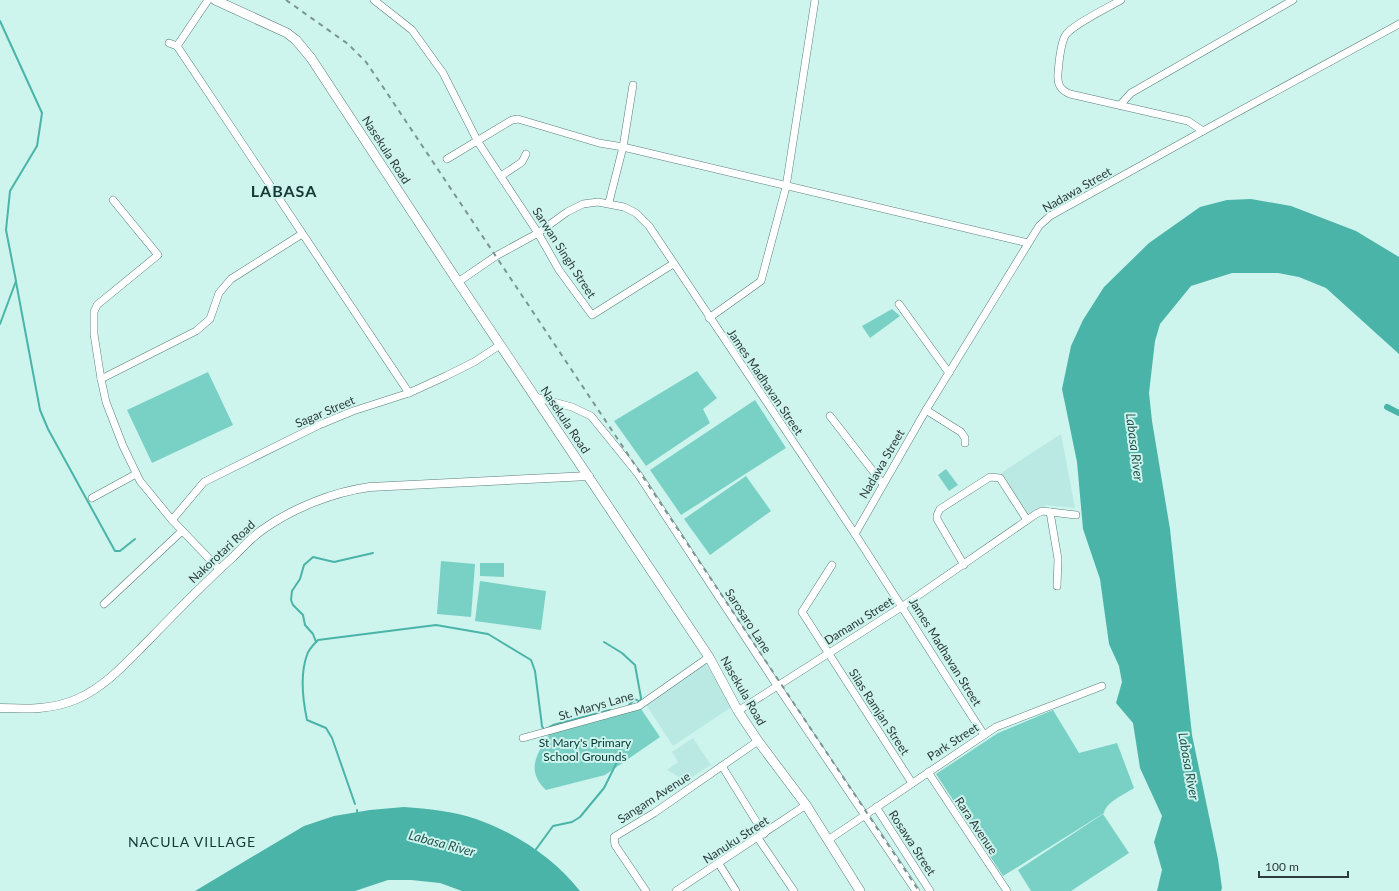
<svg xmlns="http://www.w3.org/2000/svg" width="1399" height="891" viewBox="0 0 1399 891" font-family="Lato,sans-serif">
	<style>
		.built { fill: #bae9e3 }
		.green { fill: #79d1c6 }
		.water { fill: #4ab4a8 }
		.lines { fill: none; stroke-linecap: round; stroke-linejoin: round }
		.stream { stroke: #4ab4a8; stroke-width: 2 }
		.canal { stroke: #4ab4a8; stroke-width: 6 }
		.minor-casing { stroke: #5b7e79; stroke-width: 8 }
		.tertiary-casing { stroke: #5b7e79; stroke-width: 9 }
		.secondary-casing { stroke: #5b7e79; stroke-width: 10 }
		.minor { stroke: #fff; stroke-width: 7 }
		.tertiary { stroke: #fff; stroke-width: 8 }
		.secondary { stroke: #fff; stroke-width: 9 }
		.rail { stroke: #7b9692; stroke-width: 2; stroke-dasharray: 5 5; stroke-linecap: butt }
		.labels { text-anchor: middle; stroke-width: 4; stroke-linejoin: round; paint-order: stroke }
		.street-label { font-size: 12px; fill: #2d3c3a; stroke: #cef4ee }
		.park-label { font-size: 12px; fill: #033733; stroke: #cef4ee }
		.water-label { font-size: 13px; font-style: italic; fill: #26544f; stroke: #cef4ee }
		.quarter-label { font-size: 14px; letter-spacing: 1px; fill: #163834; stroke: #cef4ee }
		.district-label { font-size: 16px; font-weight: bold; letter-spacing: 1px; fill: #163834; stroke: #cef4ee }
	</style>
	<rect width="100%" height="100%" fill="#cef4ee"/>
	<g class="built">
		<polygon points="1061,434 1075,508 1046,505 1028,524 1009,501 1001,473"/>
		<polygon points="705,663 733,706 673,746 645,703"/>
		<polygon points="693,738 711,765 686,781 667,770 678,762 672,752"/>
	</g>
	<g class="green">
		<polygon points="892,309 900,316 870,338 862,326"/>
		<polygon points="697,371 717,398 703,409 710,423 646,466 614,421"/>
		<polygon points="208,372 233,425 152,463 127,410"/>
		<polygon points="755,400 786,448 681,515 650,470"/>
		<polygon points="946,469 958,485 949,491 938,475"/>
		<polygon points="746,476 771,511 710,555 684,519"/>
		<polygon points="441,561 475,564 471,617 437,614"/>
		<polygon points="480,563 504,563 504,577 480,576"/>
		<polygon points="480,581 546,591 541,630 475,621"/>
		<path d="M 639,706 L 660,737 L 605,775 L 546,790 C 523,768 540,751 552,729 Z"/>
		<path d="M 1053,710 L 1079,753 L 1117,743 L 1134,788 C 1125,794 1106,802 1104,813 L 1003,876 L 936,774 L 998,733 Z"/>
		<polygon points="1103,814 1129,853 1071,891 1031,891 1018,870"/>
	</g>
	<g class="water">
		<polygon points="1251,199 1291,206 1356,231 1399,257 1399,354 1326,288 1299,277 1278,273 1232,273 1191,286 1160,324 1155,341 1149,393 1152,421 1170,529 1192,735 1218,859 1222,888 1221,891 1157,891 1162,870 1154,842 1162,816 1140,768 1133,723 1116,703 1122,682 1119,666 1109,644 1100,579 1083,529 1077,462 1062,389 1071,346 1083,320 1104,287 1149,243 1200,207 1227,200"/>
		<path d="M 404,807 C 428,809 453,811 476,819 C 516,833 554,858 580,891 L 462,891 L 440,883 L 411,880 L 388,880 L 355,891 L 195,891 L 304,826 L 334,816 L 370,810 Z"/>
	</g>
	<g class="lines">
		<g class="stream">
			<polyline points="0,21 42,113 37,146 10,191 6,230 16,281 0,324"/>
			<polyline points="16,282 40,410 48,429 115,551 120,551 135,539"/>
			<polyline points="316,642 313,634 305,625 303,615 293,605 291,600 292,591 300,579 304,565 313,557 334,562 373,553"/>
			<polyline points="604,642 622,653 635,665 641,698 640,702 635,699 629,705"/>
			<path d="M 355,804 L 332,738 L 326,728 L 307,720 C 303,701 300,674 307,655 C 308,650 314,644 318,640 L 436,625 L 488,634 L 531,660 L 535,671 L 542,726 L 544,730 L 553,725 L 610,710"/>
			<polyline points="357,810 357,812"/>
			<polyline points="534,852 553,826 572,822 580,817 604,788 619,758"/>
		</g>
		<polyline class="canal" points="1387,407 1399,413"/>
		<defs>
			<g id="minor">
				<polyline points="374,0 412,30 443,73 478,142 538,233 559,270 592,315 673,264"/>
				<path d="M 1121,0 C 1109,7 1070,26 1065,36 C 1060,46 1059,62 1058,73 C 1057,84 1060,90 1070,94 L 1188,121 L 1203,131"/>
				<polyline points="169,43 177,46 409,393"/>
				<polyline points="177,46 208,0"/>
				<polyline points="1120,105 1131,93 1293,0"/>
				<polyline points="447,159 512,120 518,119 599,143 623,147 1028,243"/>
				<polyline points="501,176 522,162 526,154"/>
				<polyline points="113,200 158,255 97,305 94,312 94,334 101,379 106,402 123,446 140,481 172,520 219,569"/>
				<polyline points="609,202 623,147 633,85"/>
				<polyline points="458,282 496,256 538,233 567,212 583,204 598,202 624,207 636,213 649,226 855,534 984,735"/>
				<polyline points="899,304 949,373"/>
				<polyline points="709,318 761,281 786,187 815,0"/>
				<polyline points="101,379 196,331 210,319 219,293 231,279 302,234"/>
				<polyline points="535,397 572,407 591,416 638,474 778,687 916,891"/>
				<polyline points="926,410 961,432 965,438 965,443"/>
				<polyline points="830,416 883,484"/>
				<polyline points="92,498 136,474"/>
				<polyline points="1050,512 1058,559 1057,586"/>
				<polyline points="172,520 204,482 319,425 353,411 409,393 446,376 474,362 500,345"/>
				<polyline points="855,534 926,410 1039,226 1050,216 1203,131 1399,24"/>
				<polyline points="832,565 802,612 912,783"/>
				<polyline points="964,565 937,519 937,515 940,509 990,477 1000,478 1027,520"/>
				<polyline points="104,604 182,531"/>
				<polyline points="738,711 903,606 1036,514 1042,511 1076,515"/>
				<polyline points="523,738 639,706 709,657"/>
				<polyline points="722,766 764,834"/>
				<polyline points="928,772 1007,891"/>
				<polyline points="876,807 930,891"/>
				<polyline points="758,838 794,891"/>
				<polyline points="828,840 996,727 1102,686"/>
				<polyline points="719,864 736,891"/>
				<polyline points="646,891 615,845 614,837 654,813 758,741"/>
				<polyline points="676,891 806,805"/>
			</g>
			<path id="tertiary" d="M 0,708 C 27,709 52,710 77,699 C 105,687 126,663 147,642 C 175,613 203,584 233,557 C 242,548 251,538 262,530 C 293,508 333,492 370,487 L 589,476"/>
			<polyline id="secondary" points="215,0 287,33 296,40 311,58 458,282 709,657 738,711 758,741 806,805 860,891"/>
		</defs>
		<use href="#minor" class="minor-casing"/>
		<use href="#tertiary" class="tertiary-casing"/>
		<use href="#secondary" class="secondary-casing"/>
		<use href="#minor" class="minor"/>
		<use href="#tertiary" class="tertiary"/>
		<use href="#secondary" class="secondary"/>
		<polyline class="rail" points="286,0 348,44 366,62 381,84 919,891"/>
	</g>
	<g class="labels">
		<g class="street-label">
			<text transform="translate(386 150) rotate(57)" y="4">Nasekula Road</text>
			<text transform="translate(1077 190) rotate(-30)" y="4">Nadawa Street</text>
			<text transform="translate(564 253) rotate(57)" y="4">Sarwan Singh Street</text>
			<text transform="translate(765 382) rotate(56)" y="4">James Madhavan Street</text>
			<text transform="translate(325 412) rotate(-23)" y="4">Sagar Street</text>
			<text transform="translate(565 420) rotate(56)" y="4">Nasekula Road</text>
			<text transform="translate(882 464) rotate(-60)" y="4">Nadawa Street</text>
			<text transform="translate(222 552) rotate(-43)" y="4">Nakorotari Road</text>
			<text transform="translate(748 621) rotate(57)" y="4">Sarosaro Lane</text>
			<text transform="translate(859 621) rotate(-32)" y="4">Damanu Street</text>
			<text transform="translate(945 652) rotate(58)" y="4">James Madhavan Street</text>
			<text transform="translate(743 691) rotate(60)" y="4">Nasekula Road</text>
			<text transform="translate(596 706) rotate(-16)" y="4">St. Marys Lane</text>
			<text transform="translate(879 712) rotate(57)" y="4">Silas Ramjan Street</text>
			<text transform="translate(953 742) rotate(-33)" y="4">Park Street</text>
			<text transform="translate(654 798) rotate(-33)" y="4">Sangam Avenue</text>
			<text transform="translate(976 826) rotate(56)" y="4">Rara Avenue</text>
			<text transform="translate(736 840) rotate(-33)" y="4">Nanuku Street</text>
			<text transform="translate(912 843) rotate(57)" y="4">Rosawa Street</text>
		</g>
		<g class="park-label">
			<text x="585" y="747">St Mary's Primary<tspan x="585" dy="14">School Grounds</tspan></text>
		</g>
		<g class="water-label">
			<text transform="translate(1135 447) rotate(83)" y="5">Labasa River</text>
			<text transform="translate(1189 766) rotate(80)" y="5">Labasa River</text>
			<text transform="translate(442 843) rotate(15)" y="5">Labasa River</text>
		</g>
		<g class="quarter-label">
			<text x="192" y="847">NACULA VILLAGE</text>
		</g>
		<g class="district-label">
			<text x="284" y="197">LABASA</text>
		</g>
	</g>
	<path d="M1259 871v6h89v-6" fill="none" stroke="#2d3c3a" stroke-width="2"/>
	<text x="1265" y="871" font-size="12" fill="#2d3c3a" stroke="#cef4ee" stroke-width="3" paint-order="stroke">100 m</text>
</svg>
